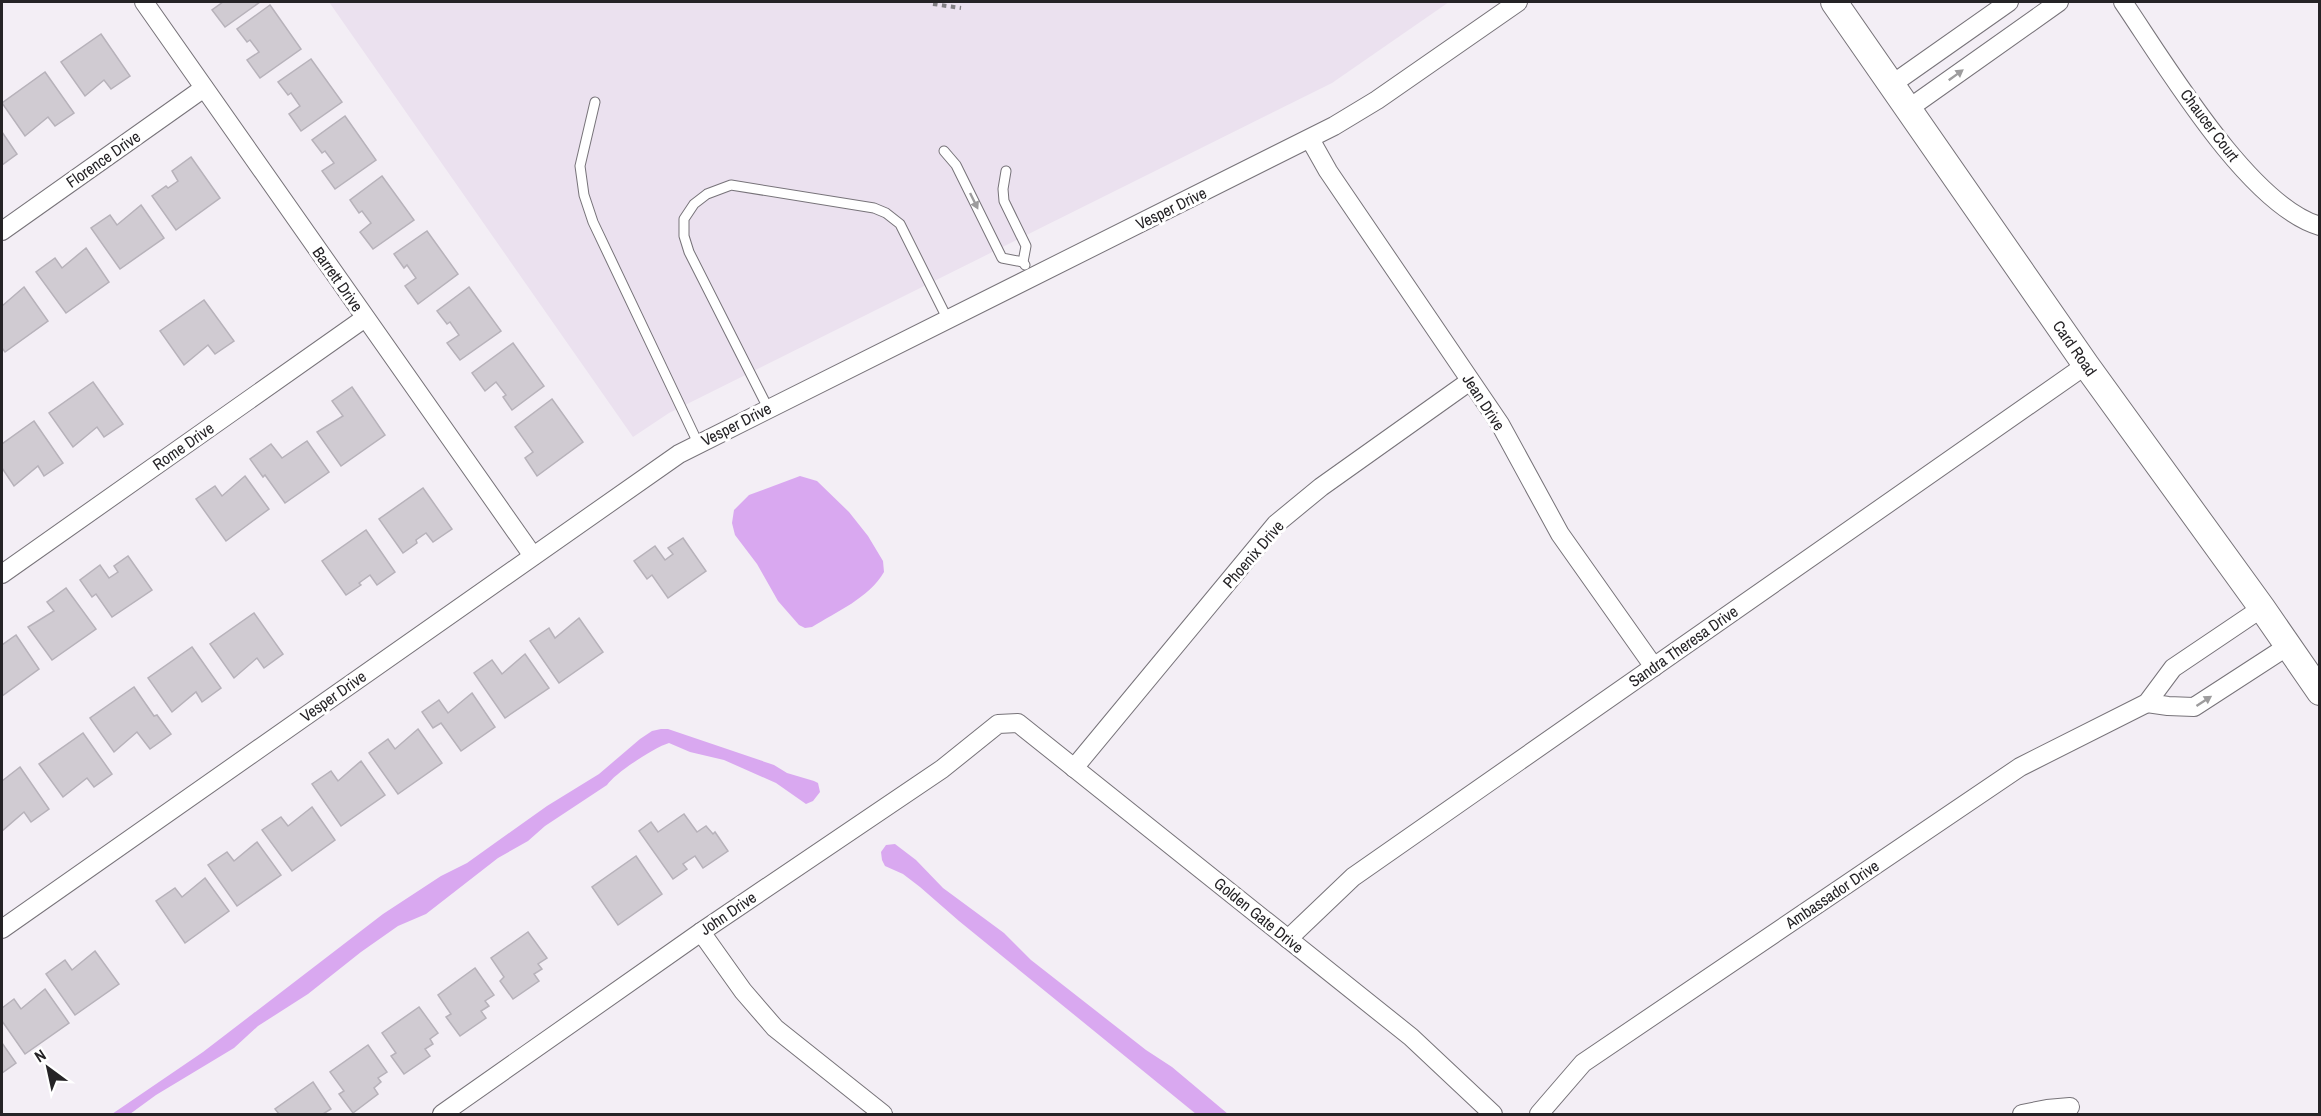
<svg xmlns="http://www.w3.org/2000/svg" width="2321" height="1116" viewBox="0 0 2321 1116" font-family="'Archivo Narrow',sans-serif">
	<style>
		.built { fill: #ebe1ef }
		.water { fill: #d9a8f0 }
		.building { fill: #d0cbd2; stroke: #b7b2ba; stroke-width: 1.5 }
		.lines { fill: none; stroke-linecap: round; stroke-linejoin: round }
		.lane-casing { stroke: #777379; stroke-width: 11 }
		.street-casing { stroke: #777379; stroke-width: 20 }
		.secondary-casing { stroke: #777379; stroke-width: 28 }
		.path { stroke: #827f84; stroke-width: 4; stroke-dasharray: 4.5 4.5; stroke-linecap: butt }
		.lane { stroke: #fff; stroke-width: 9 }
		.street { stroke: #fff; stroke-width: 18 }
		.secondary { stroke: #fff; stroke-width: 26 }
		.oneway { fill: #9d9c9d }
		.labels { text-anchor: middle; stroke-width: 6; stroke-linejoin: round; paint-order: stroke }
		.street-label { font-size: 16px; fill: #252326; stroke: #fff }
	</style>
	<rect width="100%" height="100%" fill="#f3eef5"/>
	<polygon class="built" points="329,2 1449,2 1332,83 669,413 633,437"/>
	<g class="water">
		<path d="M 800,476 L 817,481 L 849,512 L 868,536 L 883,561 L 884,572 C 869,598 836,612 812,627 L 805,628 L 799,625 L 778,601 L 757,564 L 735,535 L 732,523 L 734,510 L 749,495 Z"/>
		<path d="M 661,729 L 668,729 L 774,765 L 787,773 L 814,781 L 818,783 L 820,792 L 813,801 L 806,804 L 776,783 L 724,760 L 690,752 L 669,743 C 655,747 615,773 607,785 L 545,826 L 528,841 L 498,858 L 426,914 L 398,926 L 361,952 L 308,994 L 258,1026 L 234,1048 L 156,1095 L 130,1114 L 112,1114 L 203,1052 L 383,914 L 441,876 L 467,863 L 547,806 L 599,774 L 640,739 L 652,731 Z"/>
		<polygon points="895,844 916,860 943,888 1004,933 1031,960 1146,1050 1172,1067 1228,1114 1196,1114 959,921 920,887 903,874 885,866 882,860 881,852 886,845"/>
	</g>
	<g class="building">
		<polygon points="223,2 260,2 225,27 212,10"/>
		<polygon points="270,5 301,49 260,78 247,60 259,52 250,40 247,42 237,29"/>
		<polygon points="101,34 130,76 111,89 104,80 85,96 61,62"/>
		<polygon points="311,59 342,102 301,131 289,114 300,106 291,93 288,95 278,82"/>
		<polygon points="45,72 74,113 55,126 48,117 25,136 2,103"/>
		<polygon points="345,116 376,160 335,189 322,171 334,163 325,151 322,153 312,140"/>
		<polygon points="2,132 17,154 2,165"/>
		<polygon points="191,157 220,198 176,230 152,196 166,186 168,188 178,181 172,171"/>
		<polygon points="382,176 414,220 373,249 360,232 371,223 362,211 359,213 350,200"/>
		<polygon points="141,205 164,238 120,269 91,228 110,215 117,225"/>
		<polygon points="427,231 458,274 418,304 405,286 416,278 407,265 404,268 394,254"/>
		<polygon points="86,248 109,282 66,313 36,272 55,258 62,268"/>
		<polygon points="24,287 48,321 5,352 2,348 2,306"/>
		<polygon points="469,287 501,331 460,360 447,343 459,335 450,322 447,324 437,311"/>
		<polygon points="204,300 234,341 215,354 208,345 184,365 160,331"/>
		<polygon points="513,343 544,386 512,410 503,397 506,395 496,382 485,391 472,373"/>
		<polygon points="93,382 123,424 104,437 97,427 73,447 49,413"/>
		<polygon points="352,387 385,435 341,466 317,432 343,416 332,401"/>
		<polygon points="552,399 583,442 537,476 525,458 533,452 515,427"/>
		<polygon points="34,421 63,463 44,476 38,466 14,486 2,468 2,444"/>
		<polygon points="307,441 329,472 285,503 265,475 263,477 250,459 271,444 282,458"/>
		<polygon points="245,476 269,509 226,541 196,499 215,486 222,496"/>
		<polygon points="423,488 452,529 433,542 426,533 416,540 417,543 403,553 379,519"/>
		<polygon points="366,530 395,572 377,585 370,575 359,583 361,585 346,595 322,561"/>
		<polygon points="683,538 706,571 668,598 652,575 647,579 634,561 655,546 665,560 673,554 668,548"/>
		<polygon points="128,556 152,590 112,617 96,594 92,597 80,580 100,565 109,578 118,572 114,566"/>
		<polygon points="66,588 96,629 52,660 28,627 54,611 47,602"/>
		<polygon points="254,613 283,654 264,668 257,658 234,678 210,644"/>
		<polygon points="579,618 603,652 559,683 530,641 549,628 555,638"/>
		<polygon points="16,635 39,669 2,696 2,645"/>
		<polygon points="192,647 221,688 202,702 196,692 172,712 148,678"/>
		<polygon points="525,654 549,688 505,718 474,673 492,660 502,674"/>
		<polygon points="134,687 154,716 157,715 171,734 150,749 137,732 114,752 90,718"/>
		<polygon points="472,693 495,727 461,751 441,723 433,728 422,712 439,700 448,713"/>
		<polygon points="418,729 442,763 398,794 369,753 388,739 395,749"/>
		<polygon points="83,733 112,774 94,787 87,778 63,797 39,764"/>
		<polygon points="361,761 385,795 341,826 312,784 331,771 338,781"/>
		<polygon points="20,767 49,809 31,822 24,812 2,831 2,781"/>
		<polygon points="312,807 335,840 292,871 262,830 281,817 288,826"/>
		<polygon points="684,814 697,832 706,826 713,834 715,832 728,851 703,868 695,856 683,864 687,869 673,879 639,831 651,822 658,832"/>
		<polygon points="257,842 281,875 237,906 208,865 227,852 234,861"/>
		<polygon points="636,856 662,894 618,925 592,887"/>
		<polygon points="205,878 229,911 185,943 156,901 175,888 182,897"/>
		<polygon points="528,932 547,958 538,964 542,969 534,974 539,981 513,999 500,981 504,977 491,958"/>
		<polygon points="95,951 119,984 75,1015 46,974 65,960 72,970"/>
		<polygon points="475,968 494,995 485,1001 489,1006 481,1011 486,1018 460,1036 446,1017 451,1014 438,995"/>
		<polygon points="45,989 69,1023 25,1054 2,1021 2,1008 14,999 21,1009"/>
		<polygon points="419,1007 438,1033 430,1039 433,1044 425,1049 430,1056 404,1074 391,1056 396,1053 382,1033"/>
		<polygon points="2,1043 16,1063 2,1073"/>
		<polygon points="368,1045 387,1072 378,1078 381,1082 374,1088 378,1094 353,1113 339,1094 344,1091 330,1072"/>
		<polygon points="313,1082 331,1109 323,1114 279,1114 275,1109"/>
	</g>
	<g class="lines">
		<defs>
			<g id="lane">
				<polyline points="595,102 580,166 584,195 593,222 698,443"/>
				<polyline points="944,151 956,165 1002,258 1023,262"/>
				<polyline points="1006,171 1003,189 1004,201 1026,246 1023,262 1025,265"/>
				<polyline points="768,408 689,252 684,236 684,219 694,204 707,194 731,185 874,208 886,213 900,224 948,320"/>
			</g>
			<g id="street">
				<polyline points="144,2 533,556"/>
				<path d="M 2123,2 C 2164,62 2249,206 2320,226"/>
				<polyline points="1891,85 2009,2"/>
				<polyline points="1908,109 2059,2"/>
				<polyline points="1310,139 1328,171 1500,424 1560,534 1654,667"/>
				<polyline points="2,231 204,88"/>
				<polyline points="2,574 365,318"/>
				<polyline points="2147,703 2168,706 2194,707 2288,646"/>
				<polyline points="1074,768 1276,524 1321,487 1470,381"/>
				<polyline points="2,929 679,454 1334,126 1377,100 1518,2"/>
				<polyline points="701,932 743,991 775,1028 883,1114"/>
				<polyline points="1288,939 1353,877 2086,365"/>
				<polyline points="442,1114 701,932 942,769 998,724 1018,723 1411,1037 1493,1114"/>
				<polyline points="1539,1114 1583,1063 2020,767 2147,703 2173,668 2262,608"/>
				<polyline points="2022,1114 2047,1109 2070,1107"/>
			</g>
			<polyline id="secondary" points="1834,2 2086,365 2262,608 2320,692"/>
		</defs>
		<use href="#lane" class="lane-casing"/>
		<use href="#street" class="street-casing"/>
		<use href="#secondary" class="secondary-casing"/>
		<polyline class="path" points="933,4 961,8"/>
		<use href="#lane" class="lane"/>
		<use href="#street" class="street"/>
		<use href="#secondary" class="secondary"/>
	</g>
	<defs><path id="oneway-solid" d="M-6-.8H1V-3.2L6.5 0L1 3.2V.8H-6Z" transform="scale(1.5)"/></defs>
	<g class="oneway">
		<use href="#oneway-solid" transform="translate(1956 75) rotate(-36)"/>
		<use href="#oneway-solid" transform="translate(974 201) rotate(64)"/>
		<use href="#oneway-solid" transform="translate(2204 701) rotate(-33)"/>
	</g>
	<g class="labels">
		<g class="street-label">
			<text transform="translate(2210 125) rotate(53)" y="6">Chaucer Court</text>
			<text transform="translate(103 159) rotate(-35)" y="6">Florence Drive</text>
			<text transform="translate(1171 208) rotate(-26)" y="6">Vesper Drive</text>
			<text transform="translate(338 279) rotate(55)" y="6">Barrett Drive</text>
			<text transform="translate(2075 348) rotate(55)" y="6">Card Road</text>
			<text transform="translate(1484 402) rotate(57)" y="6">Jean Drive</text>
			<text transform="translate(736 424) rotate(-27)" y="6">Vesper Drive</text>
			<text transform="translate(183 446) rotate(-35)" y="6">Rome Drive</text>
			<text transform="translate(1253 554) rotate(-49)" y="6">Phoenix Drive</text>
			<text transform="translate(1683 646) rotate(-35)" y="6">Sandra Theresa Drive</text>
			<text transform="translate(333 696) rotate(-35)" y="6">Vesper Drive</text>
			<text transform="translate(1832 894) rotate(-34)" y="6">Ambassador Drive</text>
			<text transform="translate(728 913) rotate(-34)" y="6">John Drive</text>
			<text transform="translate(1259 915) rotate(39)" y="6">Golden Gate Drive</text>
		</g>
	</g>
	<rect width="2321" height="1116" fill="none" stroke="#252326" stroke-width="6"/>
	<g transform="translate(48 1068) rotate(327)" stroke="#ffffff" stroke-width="4.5" paint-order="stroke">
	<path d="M0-4.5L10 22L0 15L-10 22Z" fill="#252326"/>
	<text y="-9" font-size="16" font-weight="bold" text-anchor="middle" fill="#252326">N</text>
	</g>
</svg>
